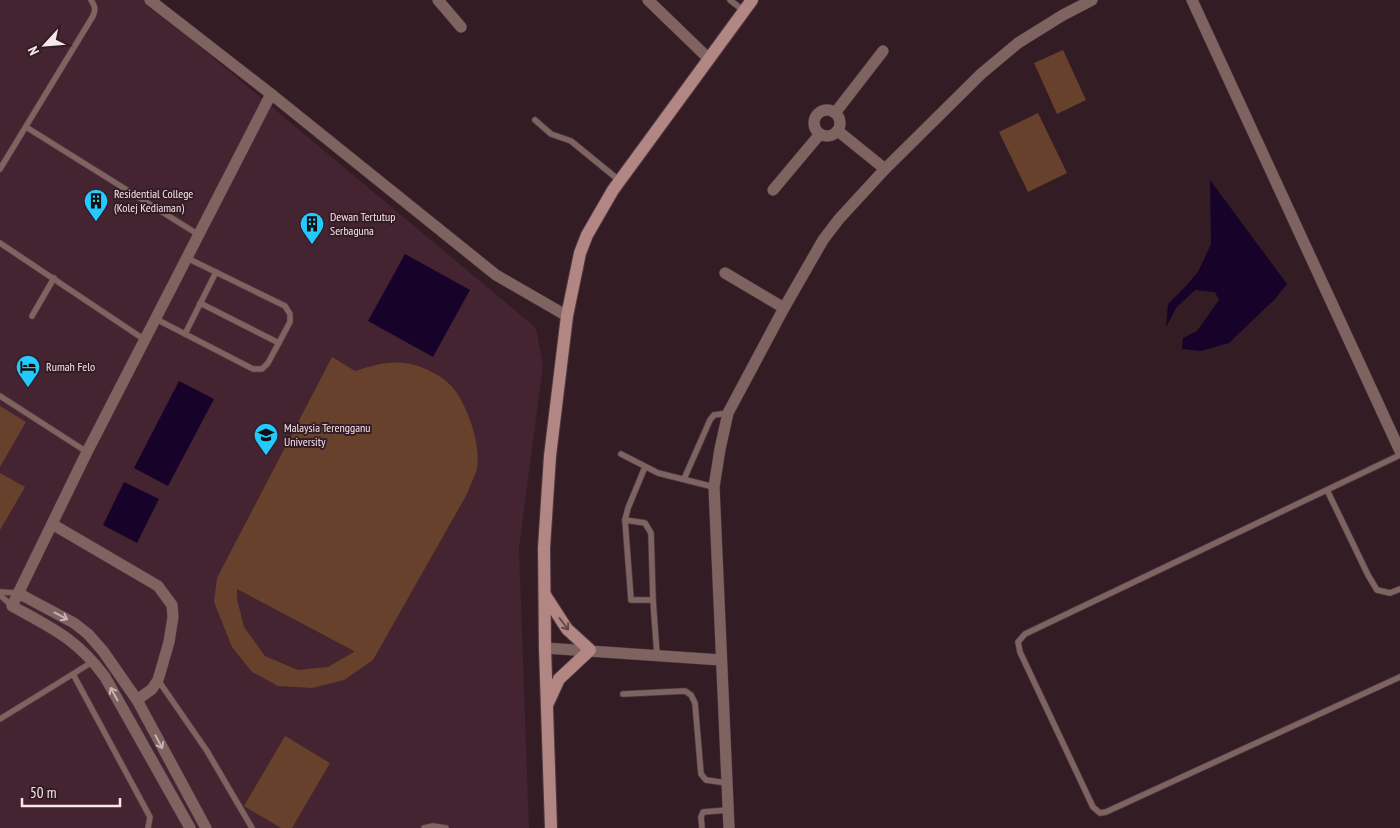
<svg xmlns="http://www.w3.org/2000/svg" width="1400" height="828" viewBox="0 0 1400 828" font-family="'PT Sans Narrow',sans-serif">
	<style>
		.built { fill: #432430 }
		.green { fill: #68412c; fill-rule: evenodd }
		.water { fill: #17022a }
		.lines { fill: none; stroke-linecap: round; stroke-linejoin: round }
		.lane-casing { stroke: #4f3841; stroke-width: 7 }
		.street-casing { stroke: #4f3841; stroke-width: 12 }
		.secondary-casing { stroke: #4f3841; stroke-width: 14 }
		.lane { stroke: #7f6361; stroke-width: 5.5 }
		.street { stroke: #7f6361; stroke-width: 11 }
		.secondary { stroke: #b28683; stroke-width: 12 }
		.oneway { stroke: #c7b2b4 }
		.oneway2 { stroke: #66464b }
		.labels { text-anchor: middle; stroke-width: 4; stroke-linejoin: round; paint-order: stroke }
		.poi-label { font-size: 12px; fill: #f7e6eb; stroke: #341c25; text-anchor: start }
	</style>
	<rect width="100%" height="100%" fill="#341c25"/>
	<polygon class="built" points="0,0 144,0 536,328 543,365 519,548 529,828 0,828"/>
	<g class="green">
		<polygon points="1063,50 1086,100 1057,114 1034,63"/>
		<polygon points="1038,113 1067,173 1028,192 999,132"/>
		<path d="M 332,357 L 355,371 C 371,366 386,361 404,363 C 419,364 444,376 454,389 C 468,408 481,444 477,468 C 475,477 470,485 467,494 L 373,660 L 344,680 L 312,688 L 278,686 L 252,672 L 232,647 L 214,602 L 217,578 ZM 237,589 L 354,651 L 354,652 L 328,667 L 298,670 L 265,656 L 244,627 L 237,599 Z"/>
		<polygon points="0,406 26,422 0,467"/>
		<polygon points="0,473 25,487 0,530"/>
		<polygon points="285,736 330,763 292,828 281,828 244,806"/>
	</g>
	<g class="water">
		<polygon points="1210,180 1287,284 1275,299 1229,343 1201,351 1182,349 1183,338 1197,331 1219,300 1215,292 1195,290 1176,308 1166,327 1168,304 1185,287 1198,272 1211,244"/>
		<polygon points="405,254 470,290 433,357 368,321"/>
		<polygon points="179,381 214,399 168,486 134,468"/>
		<polygon points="124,482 159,499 137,543 103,525"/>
	</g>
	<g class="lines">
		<defs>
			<g id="lane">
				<polyline points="730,0 744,11"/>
				<polyline points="535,120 551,134 571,141 620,181"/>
				<polyline points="26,127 199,235"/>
				<path d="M 0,169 L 93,16 C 96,9 95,6 91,0"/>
				<polyline points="0,243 145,340"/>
				<polyline points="200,303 279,343"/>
				<polyline points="32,316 54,278"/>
				<polyline points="156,319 253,369 262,369 268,363 290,322 290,314 285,306 187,258"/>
				<polyline points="185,334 216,272"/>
				<polyline points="0,396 87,452"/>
				<polyline points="621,454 658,473 714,487"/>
				<polyline points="1400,455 1025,634 1018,642 1020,652 1093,807 1100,813 1106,812 1400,677"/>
				<polyline points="645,467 628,508 625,520 631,600 653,600 657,655"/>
				<polyline points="684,479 710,420 714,415 728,413"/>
				<polyline points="1327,490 1368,575 1377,590 1390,593 1400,589"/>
				<polyline points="625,520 645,523 651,533 653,600"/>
				<polyline points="0,592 18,593"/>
				<polyline points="0,595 12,606"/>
				<polyline points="73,674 92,662"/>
				<polyline points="158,680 207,751 252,828"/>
				<polyline points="623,694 685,691 691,695 695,703 701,774 706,780 727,783"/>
				<polyline points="0,719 73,674 150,817 148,828"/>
				<polyline points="424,828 433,826 446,828"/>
				<polyline points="702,828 701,817 703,812 728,810"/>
			</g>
			<g id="street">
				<polyline points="150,0 271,94 496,275 567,316"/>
				<polyline points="438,0 461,27"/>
				<polyline points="648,0 709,59"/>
				<polyline points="1192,0 1400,451"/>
				<circle cx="827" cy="123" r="13"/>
				<polyline points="835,113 883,51"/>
				<polyline points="838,131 885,169"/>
				<polyline points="773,190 820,134"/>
				<polyline points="725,273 784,308"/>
				<polyline points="52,524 158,586 172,605 173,617 169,642 158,680 152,689 137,700"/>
				<polyline points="18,593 74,623 88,634 103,651 137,700 206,828"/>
				<polyline points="545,648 721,660"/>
				<path d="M 190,828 L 105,677 C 77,639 52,628 12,606 L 87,452 L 271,94"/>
				<polyline points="729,828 714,487 720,449 728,413 784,308 823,240 839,219 885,169 981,74 1018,43 1063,15 1092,0"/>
			</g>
			<g id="secondary">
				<polyline points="545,595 567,629 590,650 559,679 548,703"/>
				<polyline points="551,828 545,648 544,548 550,456 567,316 580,253 587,235 613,190 752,0"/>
			</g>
		</defs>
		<use href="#lane" class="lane-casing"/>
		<use href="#street" class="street-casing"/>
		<use href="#secondary" class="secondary-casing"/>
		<use href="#lane" class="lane"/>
		<use href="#street" class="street"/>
		<use href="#secondary" class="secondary"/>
	</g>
	<defs><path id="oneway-shaft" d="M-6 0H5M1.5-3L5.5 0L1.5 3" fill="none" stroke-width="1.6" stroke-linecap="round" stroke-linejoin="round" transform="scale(1.25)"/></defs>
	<g class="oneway">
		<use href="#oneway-shaft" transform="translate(61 616) rotate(28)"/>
		<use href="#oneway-shaft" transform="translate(114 694) rotate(-119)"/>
		<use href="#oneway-shaft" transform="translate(159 742) rotate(62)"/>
	</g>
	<use class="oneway2" href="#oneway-shaft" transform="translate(564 624) rotate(53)"/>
	<defs>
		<symbol id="building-pin" viewBox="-11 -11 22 30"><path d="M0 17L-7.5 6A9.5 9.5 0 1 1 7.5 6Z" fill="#24c9fe" stroke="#341c25"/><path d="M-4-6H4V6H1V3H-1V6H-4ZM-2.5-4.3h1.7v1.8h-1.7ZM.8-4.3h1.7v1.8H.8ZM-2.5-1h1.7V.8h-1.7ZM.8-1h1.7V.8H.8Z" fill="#111"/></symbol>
		<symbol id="hotel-pin" viewBox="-11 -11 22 30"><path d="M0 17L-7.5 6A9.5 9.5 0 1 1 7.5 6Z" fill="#24c9fe" stroke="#341c25"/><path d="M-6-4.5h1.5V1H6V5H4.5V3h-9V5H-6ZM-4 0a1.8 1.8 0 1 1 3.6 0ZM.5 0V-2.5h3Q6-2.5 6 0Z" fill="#111"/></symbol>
		<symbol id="university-pin" viewBox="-11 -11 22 30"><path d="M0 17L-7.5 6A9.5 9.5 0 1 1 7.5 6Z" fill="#24c9fe" stroke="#341c25"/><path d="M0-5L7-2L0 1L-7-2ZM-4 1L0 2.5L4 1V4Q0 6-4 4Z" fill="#111"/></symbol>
	</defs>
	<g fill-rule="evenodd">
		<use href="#building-pin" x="82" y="187" width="28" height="38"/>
		<use href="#building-pin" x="298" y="210" width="28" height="38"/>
		<use href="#hotel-pin" x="14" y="353" width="28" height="38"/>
		<use href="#university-pin" x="252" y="421" width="28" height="38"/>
	</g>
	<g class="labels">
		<g class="poi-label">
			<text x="114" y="198">Residential College<tspan x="114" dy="14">(Kolej Kediaman)</tspan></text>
			<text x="330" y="221">Dewan Tertutup<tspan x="330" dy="14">Serbaguna</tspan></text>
			<text x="46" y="371">Rumah Felo</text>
			<text x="284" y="432">Malaysia Terengganu<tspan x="284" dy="14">University</tspan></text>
		</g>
	</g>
	<g transform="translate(45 45) rotate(244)" stroke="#341c25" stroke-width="4" paint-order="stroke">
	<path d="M0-4L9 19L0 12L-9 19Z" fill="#f7e6eb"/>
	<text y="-8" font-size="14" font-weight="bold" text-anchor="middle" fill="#f7e6eb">N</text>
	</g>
	<path d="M22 798v8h98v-8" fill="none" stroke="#f7e6eb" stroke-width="2.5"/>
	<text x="30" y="798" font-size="15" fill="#f7e6eb" stroke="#341c25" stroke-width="4" paint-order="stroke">50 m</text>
</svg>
